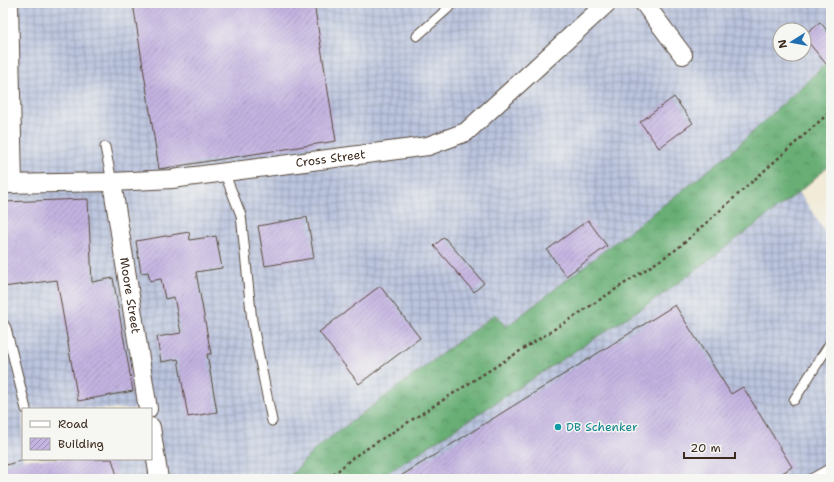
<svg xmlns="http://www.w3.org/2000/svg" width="834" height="482" viewBox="0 0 834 482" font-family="'Shantell Sans',sans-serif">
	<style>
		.industrial { fill: url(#industrial-grid); fill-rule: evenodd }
		.forest { fill: url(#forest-crowns); stroke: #526c49 }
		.building { fill: url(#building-hatch) }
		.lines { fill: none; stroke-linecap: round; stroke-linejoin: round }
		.lane-casing { stroke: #56473a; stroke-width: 11 }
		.street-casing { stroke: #56473a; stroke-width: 20 }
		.path { stroke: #56473a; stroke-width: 2.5; stroke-dasharray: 3 3; stroke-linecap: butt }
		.lane { stroke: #fff; stroke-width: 9 }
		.street { stroke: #fff; stroke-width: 18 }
		.culture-dot { fill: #0f9aa8; stroke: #f6f6f2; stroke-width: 1.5 }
		.labels { text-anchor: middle; stroke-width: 3; stroke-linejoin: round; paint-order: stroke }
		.street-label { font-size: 12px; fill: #3b2a1e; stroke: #f6f6f2 }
		.culture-label { font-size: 12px; fill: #0d838f; stroke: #f6f6f2; text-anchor: start }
	</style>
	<defs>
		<pattern id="industrial-grid" width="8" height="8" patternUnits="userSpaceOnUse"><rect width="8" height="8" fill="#bac4de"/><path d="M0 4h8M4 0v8" fill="none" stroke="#989fb3"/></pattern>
		<pattern id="forest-crowns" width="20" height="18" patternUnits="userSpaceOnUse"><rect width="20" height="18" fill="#68ae74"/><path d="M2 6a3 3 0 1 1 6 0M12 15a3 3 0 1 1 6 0" fill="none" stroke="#578e5f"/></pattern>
		<pattern id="building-hatch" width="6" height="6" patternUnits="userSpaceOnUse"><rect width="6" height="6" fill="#c3b3e1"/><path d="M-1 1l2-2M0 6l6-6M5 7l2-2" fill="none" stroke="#a092b6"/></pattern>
	</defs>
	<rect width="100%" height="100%" fill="#f6f6f2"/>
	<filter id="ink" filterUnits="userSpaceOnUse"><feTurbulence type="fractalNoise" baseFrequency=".025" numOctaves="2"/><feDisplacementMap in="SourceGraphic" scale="8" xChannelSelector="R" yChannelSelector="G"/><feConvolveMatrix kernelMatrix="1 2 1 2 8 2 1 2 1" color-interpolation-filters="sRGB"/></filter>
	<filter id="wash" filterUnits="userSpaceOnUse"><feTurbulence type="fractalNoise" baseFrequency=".012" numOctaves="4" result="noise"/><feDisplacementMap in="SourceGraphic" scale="16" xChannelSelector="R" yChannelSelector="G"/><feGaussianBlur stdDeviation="0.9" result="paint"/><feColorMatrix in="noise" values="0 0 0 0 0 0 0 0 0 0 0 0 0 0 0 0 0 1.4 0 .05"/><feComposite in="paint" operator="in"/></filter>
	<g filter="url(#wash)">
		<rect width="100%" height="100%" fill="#f1ebd8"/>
		<g class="industrial">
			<path d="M 3,3 L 831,3 L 831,58 L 728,155 L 634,229 L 506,327 L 495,314 L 315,449 L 288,479 L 3,479 ZM 780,30 L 804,30 L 804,54 L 780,54 ZM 23,409 L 151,409 L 151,459 L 23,459 Z"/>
			<polygon points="799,192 831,241 831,479 378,479 666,292"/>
		</g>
		<polygon class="forest" points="831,59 831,164 799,192 666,292 378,479 288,479 315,449 495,314 506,327 728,155"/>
		<g id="blocks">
			<g class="building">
				<polygon points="133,3 314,3 336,141 159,169"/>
				<polygon points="820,22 831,35 831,70 804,37 804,35"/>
				<polygon points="674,97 693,123 659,148 640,122"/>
				<polygon points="88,199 92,282 113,278 133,391 78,401 57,280 3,287 3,202"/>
				<polygon points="307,217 314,258 265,266 258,226"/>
				<polygon points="588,220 607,246 566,276 547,250"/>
				<polygon points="189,232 190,240 216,236 222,268 196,272 211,354 207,354 217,412 188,417 178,359 161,362 157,337 181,333 174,297 165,299 161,279 150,281 148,272 141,273 136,241"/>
				<polygon points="444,237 484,283 474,292 434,246"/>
				<polygon points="380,286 420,338 359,384 319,332"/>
				<polygon points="675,305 731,394 743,387 792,467 773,479 396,479"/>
				<polygon points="26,459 112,459 118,479 3,479 3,466"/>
			</g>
		</g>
	</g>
	<g filter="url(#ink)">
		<use href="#blocks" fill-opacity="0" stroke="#56473a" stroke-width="1"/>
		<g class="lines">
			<defs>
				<g id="lane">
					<polyline points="417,36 454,3"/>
					<polyline points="105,147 112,182"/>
					<polyline points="224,172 241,215 252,321 272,421"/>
					<polyline points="3,323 6,328 26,409"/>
					<polyline points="794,400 831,342"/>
					<polyline points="811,479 831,468"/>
				</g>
				<g id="street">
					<polyline points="9,3 13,184"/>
					<polyline points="644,3 683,55"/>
					<path id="s1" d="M 112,182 L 148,409"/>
					<path id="s2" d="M 3,184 L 112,182 L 172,179 L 428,146 L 466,132 L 607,3"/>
					<polyline points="151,427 159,479"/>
				</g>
			</defs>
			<use href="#lane" class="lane-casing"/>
			<use href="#street" class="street-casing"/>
			<polyline class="path" points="329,479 352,458 578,314 677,249 831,111"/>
			<use href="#lane" class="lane"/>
			<use href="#street" class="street"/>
		</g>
	</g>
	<circle class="culture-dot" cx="558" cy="427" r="4"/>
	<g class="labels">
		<g class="street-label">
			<text dy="4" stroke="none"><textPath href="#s2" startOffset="329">Cross Street</textPath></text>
			<text dy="4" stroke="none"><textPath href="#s1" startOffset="115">Moore Street</textPath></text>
		</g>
		<g class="culture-label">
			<text x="566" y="431">DB Schenker</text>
		</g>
	</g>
	<rect width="834" height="482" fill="none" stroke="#f6f6f2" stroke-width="16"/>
	<rect x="22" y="408" width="130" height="52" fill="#f6f6f2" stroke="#aba49d"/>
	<rect x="30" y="421" width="20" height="6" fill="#ffffff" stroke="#aba49d"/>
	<text x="58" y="428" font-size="12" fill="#3b2a1e">Road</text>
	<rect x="30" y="438" width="20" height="12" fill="url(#building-hatch)" stroke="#aba49d"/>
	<text x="58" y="448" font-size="12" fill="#3b2a1e">Building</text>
	<g transform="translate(792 42) rotate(259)"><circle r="19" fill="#f6f6f2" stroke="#aba49d"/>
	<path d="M0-3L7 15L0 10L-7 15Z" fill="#1f6fb2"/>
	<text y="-6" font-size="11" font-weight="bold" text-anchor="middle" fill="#3b2a1e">N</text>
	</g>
	<path d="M684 452v6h51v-6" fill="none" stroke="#3b2a1e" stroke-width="2"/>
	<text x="690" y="452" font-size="12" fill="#3b2a1e" stroke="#f6f6f2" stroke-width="3" paint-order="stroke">20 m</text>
</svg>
